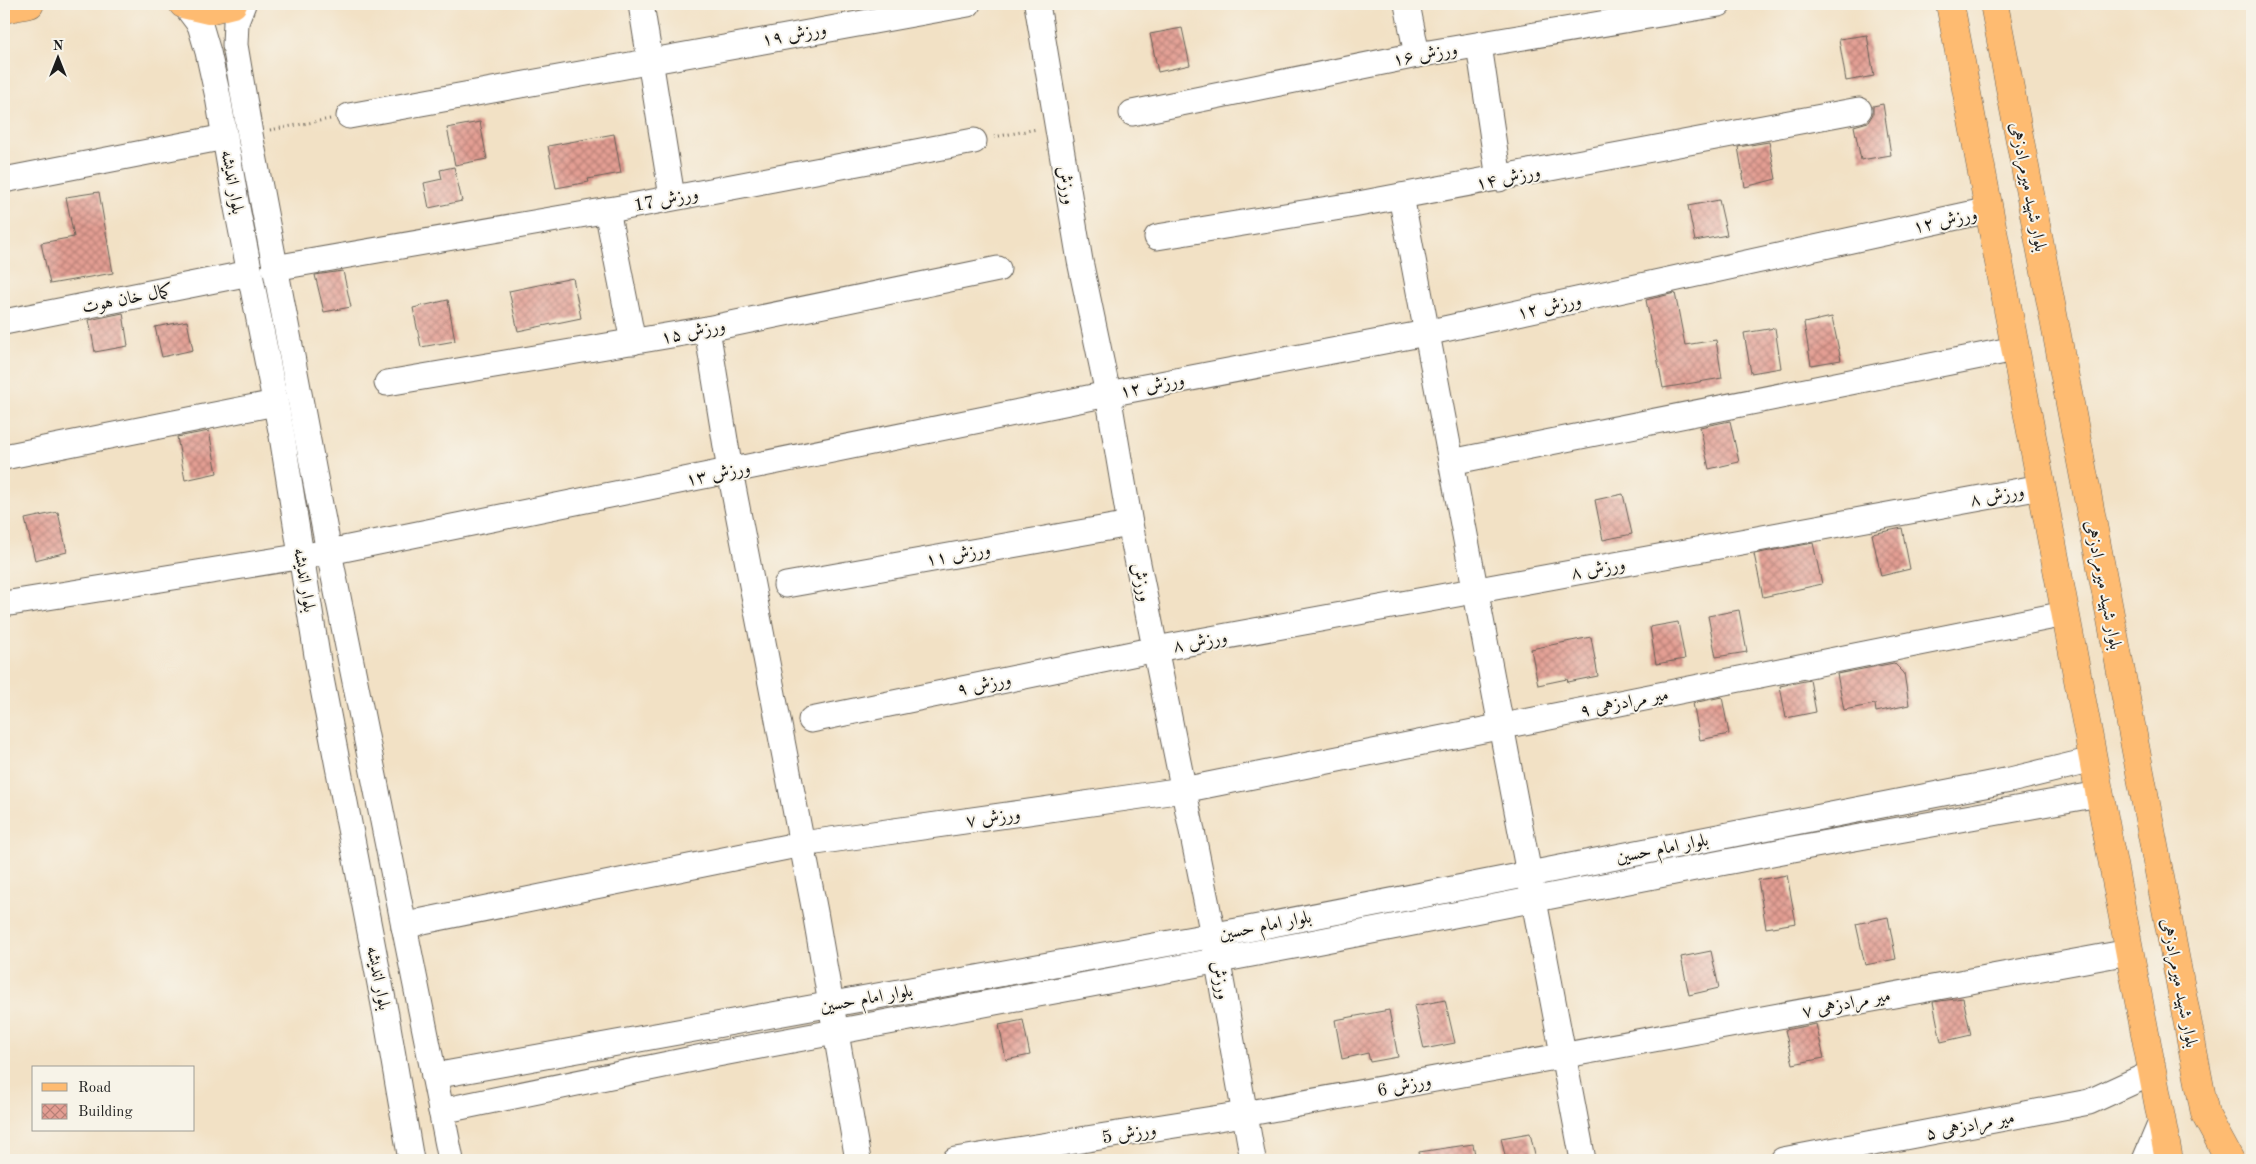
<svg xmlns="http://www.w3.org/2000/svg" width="2256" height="1164" viewBox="0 0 2256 1164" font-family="'Old Standard TT',Amiri,serif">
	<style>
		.building { fill: url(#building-cross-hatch) }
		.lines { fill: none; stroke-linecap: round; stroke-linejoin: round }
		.minor-casing { stroke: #676157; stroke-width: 27 }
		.major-casing { stroke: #676157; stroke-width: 29 }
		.path { stroke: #676157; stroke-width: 3; stroke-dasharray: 1 4; stroke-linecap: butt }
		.minor { stroke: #fff; stroke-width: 25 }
		.major { stroke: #febb71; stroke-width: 28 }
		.labels { text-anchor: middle; stroke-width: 4; stroke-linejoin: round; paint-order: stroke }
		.street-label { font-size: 18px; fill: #1c1c1c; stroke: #f7f3e8 }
	</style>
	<defs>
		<pattern id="building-cross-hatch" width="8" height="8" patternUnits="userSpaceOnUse" patternTransform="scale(1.25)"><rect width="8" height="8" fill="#e39e93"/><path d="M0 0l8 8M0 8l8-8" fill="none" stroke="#b78077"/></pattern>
	</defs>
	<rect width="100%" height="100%" fill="#f7f3e8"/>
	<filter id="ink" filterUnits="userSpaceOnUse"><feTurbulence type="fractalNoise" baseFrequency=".02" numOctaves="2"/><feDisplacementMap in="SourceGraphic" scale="10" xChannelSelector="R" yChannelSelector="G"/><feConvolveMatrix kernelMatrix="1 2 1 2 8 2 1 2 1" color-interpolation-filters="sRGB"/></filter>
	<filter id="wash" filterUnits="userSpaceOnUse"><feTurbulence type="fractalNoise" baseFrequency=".0096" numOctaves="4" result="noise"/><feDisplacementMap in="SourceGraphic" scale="20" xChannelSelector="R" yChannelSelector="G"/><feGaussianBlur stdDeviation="1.12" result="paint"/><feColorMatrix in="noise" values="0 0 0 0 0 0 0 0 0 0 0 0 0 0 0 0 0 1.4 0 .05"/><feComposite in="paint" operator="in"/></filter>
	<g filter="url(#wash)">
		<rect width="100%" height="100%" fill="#f2e1c5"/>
		<g id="blocks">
			<g class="building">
				<polygon points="1182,28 1190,65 1158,72 1150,34"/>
				<polygon points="1867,35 1874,76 1846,81 1839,39"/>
				<polygon points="1883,104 1891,155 1861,160 1854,126 1868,122 1873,114 1873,106"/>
				<polygon points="480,122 487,159 455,165 447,128"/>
				<polygon points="614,134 621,173 588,179 589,182 556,188 548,146"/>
				<polygon points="1769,142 1776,179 1745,187 1738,147"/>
				<polygon points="454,167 462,201 429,208 424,183 442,179 440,170"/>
				<polygon points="99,192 113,273 50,284 41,243 74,237 66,197"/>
				<polygon points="1719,200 1727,235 1695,241 1688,206"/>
				<polygon points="343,271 351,307 324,312 315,275"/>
				<polygon points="573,278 581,318 518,331 509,291"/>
				<polygon points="1675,293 1685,345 1716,340 1722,378 1663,388 1646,300"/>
				<polygon points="448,300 455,341 421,347 413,308"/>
				<polygon points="123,313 128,346 95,352 89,320"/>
				<polygon points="1832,317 1841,360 1811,365 1804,323"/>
				<polygon points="187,321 193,350 162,357 155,327"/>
				<polygon points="1775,328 1781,368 1751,373 1744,333"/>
				<polygon points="1730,421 1739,462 1709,469 1700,427"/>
				<polygon points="209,431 217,473 185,480 177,437"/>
				<polygon points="1623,494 1632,534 1603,540 1595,500"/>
				<polygon points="58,512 67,552 35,560 25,519"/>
				<polygon points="1902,528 1910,569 1881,576 1872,534"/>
				<polygon points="1813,543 1822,584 1763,597 1754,554"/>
				<polygon points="1739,610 1747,652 1716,657 1708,616"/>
				<polygon points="1678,622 1685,659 1656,664 1650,627"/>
				<polygon points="1591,637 1598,676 1568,682 1567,679 1538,685 1531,649"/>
				<polygon points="1894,663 1904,673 1909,705 1876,712 1875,704 1844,710 1837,674"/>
				<polygon points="1810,680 1816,712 1786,718 1780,686"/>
				<polygon points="1722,697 1729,734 1700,740 1693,703"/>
				<polygon points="1787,875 1796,923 1766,928 1758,880"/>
				<polygon points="1888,917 1896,959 1865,965 1856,924"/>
				<polygon points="1711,951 1719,988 1689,995 1681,957"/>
				<polygon points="1963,998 1971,1035 1941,1042 1933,1002"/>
				<polygon points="1445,1000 1455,1043 1424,1049 1414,1006"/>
				<polygon points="1389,1010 1398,1057 1370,1062 1368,1053 1342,1059 1335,1020"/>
				<polygon points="1023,1020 1030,1055 1006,1060 999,1025"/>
				<polygon points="1816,1024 1824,1058 1793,1064 1785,1030"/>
				<polygon points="1530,1133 1536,1160 1506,1160 1501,1138"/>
				<polygon points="1473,1144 1476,1160 1420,1160 1419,1152"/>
			</g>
		</g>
	</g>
	<g filter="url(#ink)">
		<use href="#blocks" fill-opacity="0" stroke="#676157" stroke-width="1"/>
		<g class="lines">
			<defs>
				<g id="minor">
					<polyline points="243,4 236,22 235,45 250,134 329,552 451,1160"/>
					<polyline points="641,4 672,197"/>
					<polyline points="1037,4 1080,261 1108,394 1130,524 1213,935 1253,1160"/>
					<polyline points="1407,4 1417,55"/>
					<polyline points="185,5 200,25 208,52 218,97 237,208 282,436 319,668 386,1015 411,1160"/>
					<polyline points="1479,45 1499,179"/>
					<polyline points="1132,113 1417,55 1719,4"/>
					<polyline points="349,116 968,4"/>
					<polyline points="4,180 225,137"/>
					<polyline points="1401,196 1583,1160"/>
					<polyline points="607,210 633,342"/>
					<polyline points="1157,237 1353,205 1859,110"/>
					<polyline points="274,268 626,207 974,141"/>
					<polyline points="4,322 250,273"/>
					<polyline points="707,329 730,471 815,912 858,1160"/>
					<polyline points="387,383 707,329 998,269"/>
					<polyline points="4,457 275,403"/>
					<polyline points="1451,462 2015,349"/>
					<polyline points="786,585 1130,524"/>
					<polyline points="4,604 329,552 1108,394 1426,333 1989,210"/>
					<polyline points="811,720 1156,649 2041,487"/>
					<polyline points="404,927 423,921 802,844 1183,790 2065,614"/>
					<polyline points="434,1076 1248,929 2010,780 2093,760"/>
					<polyline points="441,1111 712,1055 1310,943 1793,849 2099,794"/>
					<polyline points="955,1160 1244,1114 2129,952"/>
					<polyline points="1783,1160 2089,1102 2152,1073"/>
					<polyline points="2145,1160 2161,1122"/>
				</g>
				<g id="major">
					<polyline points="183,4 209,10 233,4"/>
					<polyline points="1950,4 2169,1160"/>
					<polyline points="1994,4 2205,1114 2230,1160"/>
					<polyline points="4,9 30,4"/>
				</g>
			</defs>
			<use href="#minor" class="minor-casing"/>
			<use href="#major" class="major-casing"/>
			<g class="path">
				<polyline points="270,130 330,119"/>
				<polyline points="994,137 1037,129"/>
			</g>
			<use href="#minor" class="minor"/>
			<use href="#major" class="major"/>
		</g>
	</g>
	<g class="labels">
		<g class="street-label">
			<text transform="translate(794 34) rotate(-10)" y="6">ورزش ۱۹</text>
			<text transform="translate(1425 54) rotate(-10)" y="6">ورزش ۱۶</text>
			<text transform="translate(1508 177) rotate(-11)" y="6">ورزش ۱۴</text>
			<text transform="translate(233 182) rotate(80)" y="6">بلوار اندیشه</text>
			<text transform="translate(1067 185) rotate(80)" y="6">ورزش</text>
			<text transform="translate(2029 187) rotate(79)" y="6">بلوار شهید میرمرادزهی</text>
			<text transform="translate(666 199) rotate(-11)" y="6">ورزش 17</text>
			<text transform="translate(1945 220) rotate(-12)" y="6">ورزش ۱۲</text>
			<text transform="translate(127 298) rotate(-11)" y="6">کمال خان هوت</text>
			<text transform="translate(1549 306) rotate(-12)" y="6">ورزش ۱۲</text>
			<text transform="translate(693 331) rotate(-11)" y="6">ورزش ۱۵</text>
			<text transform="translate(1152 385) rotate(-11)" y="6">ورزش ۱۲</text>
			<text transform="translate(718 473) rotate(-11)" y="6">ورزش ۱۳</text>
			<text transform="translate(1997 495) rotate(-10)" y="6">ورزش ۸</text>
			<text transform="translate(958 554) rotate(-10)" y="6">ورزش ۱۱</text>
			<text transform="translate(1598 568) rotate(-10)" y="6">ورزش ۸</text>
			<text transform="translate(305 580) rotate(81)" y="6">بلوار اندیشه</text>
			<text transform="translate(1142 582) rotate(78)" y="6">ورزش</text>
			<text transform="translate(2104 585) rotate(79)" y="6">بلوار شهید میرمرادزهی</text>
			<text transform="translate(1200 641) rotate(-10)" y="6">ورزش ۸</text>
			<text transform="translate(984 684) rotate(-12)" y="6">ورزش ۹</text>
			<text transform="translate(1624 702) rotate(-11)" y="6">میر مرادزهی ۹</text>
			<text transform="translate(993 817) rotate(-8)" y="6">ورزش ۷</text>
			<text transform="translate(1662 848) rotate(-11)" y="6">بلوار امام حسین</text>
			<text transform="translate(1265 925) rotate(-11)" y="6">بلوار امام حسین</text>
			<text transform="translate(379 978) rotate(79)" y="6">بلوار اندیشه</text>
			<text transform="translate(1221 980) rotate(80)" y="6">ورزش</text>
			<text transform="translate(2180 983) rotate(79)" y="6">بلوار شهید میرمرادزهی</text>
			<text transform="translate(866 998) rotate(-10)" y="6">بلوار امام حسین</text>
			<text transform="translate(1846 1003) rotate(-11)" y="6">میر مرادزهی ۷</text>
			<text transform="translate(1404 1085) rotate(-11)" y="6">ورزش 6</text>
			<text transform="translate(1970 1125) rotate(-11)" y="6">میر مرادزهی ۵</text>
			<text transform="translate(1129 1133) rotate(-9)" y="6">ورزش 5</text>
		</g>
	</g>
	<rect width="2256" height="1164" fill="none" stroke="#f7f3e8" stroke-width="20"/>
	<rect x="32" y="1066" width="162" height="65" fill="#f7f3e8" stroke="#9f9d96"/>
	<rect x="42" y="1083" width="25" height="8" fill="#febb71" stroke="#9f9d96"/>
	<text x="78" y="1092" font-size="15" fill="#1c1c1c">Road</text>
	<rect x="42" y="1104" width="25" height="15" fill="url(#building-cross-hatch)" stroke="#9f9d96"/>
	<text x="78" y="1116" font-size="15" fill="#1c1c1c">Building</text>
	<g transform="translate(58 58)" stroke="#f7f3e8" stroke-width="4" paint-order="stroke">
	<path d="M0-4L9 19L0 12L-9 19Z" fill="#1c1c1c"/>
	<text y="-8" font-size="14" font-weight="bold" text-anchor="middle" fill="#1c1c1c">N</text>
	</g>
</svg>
